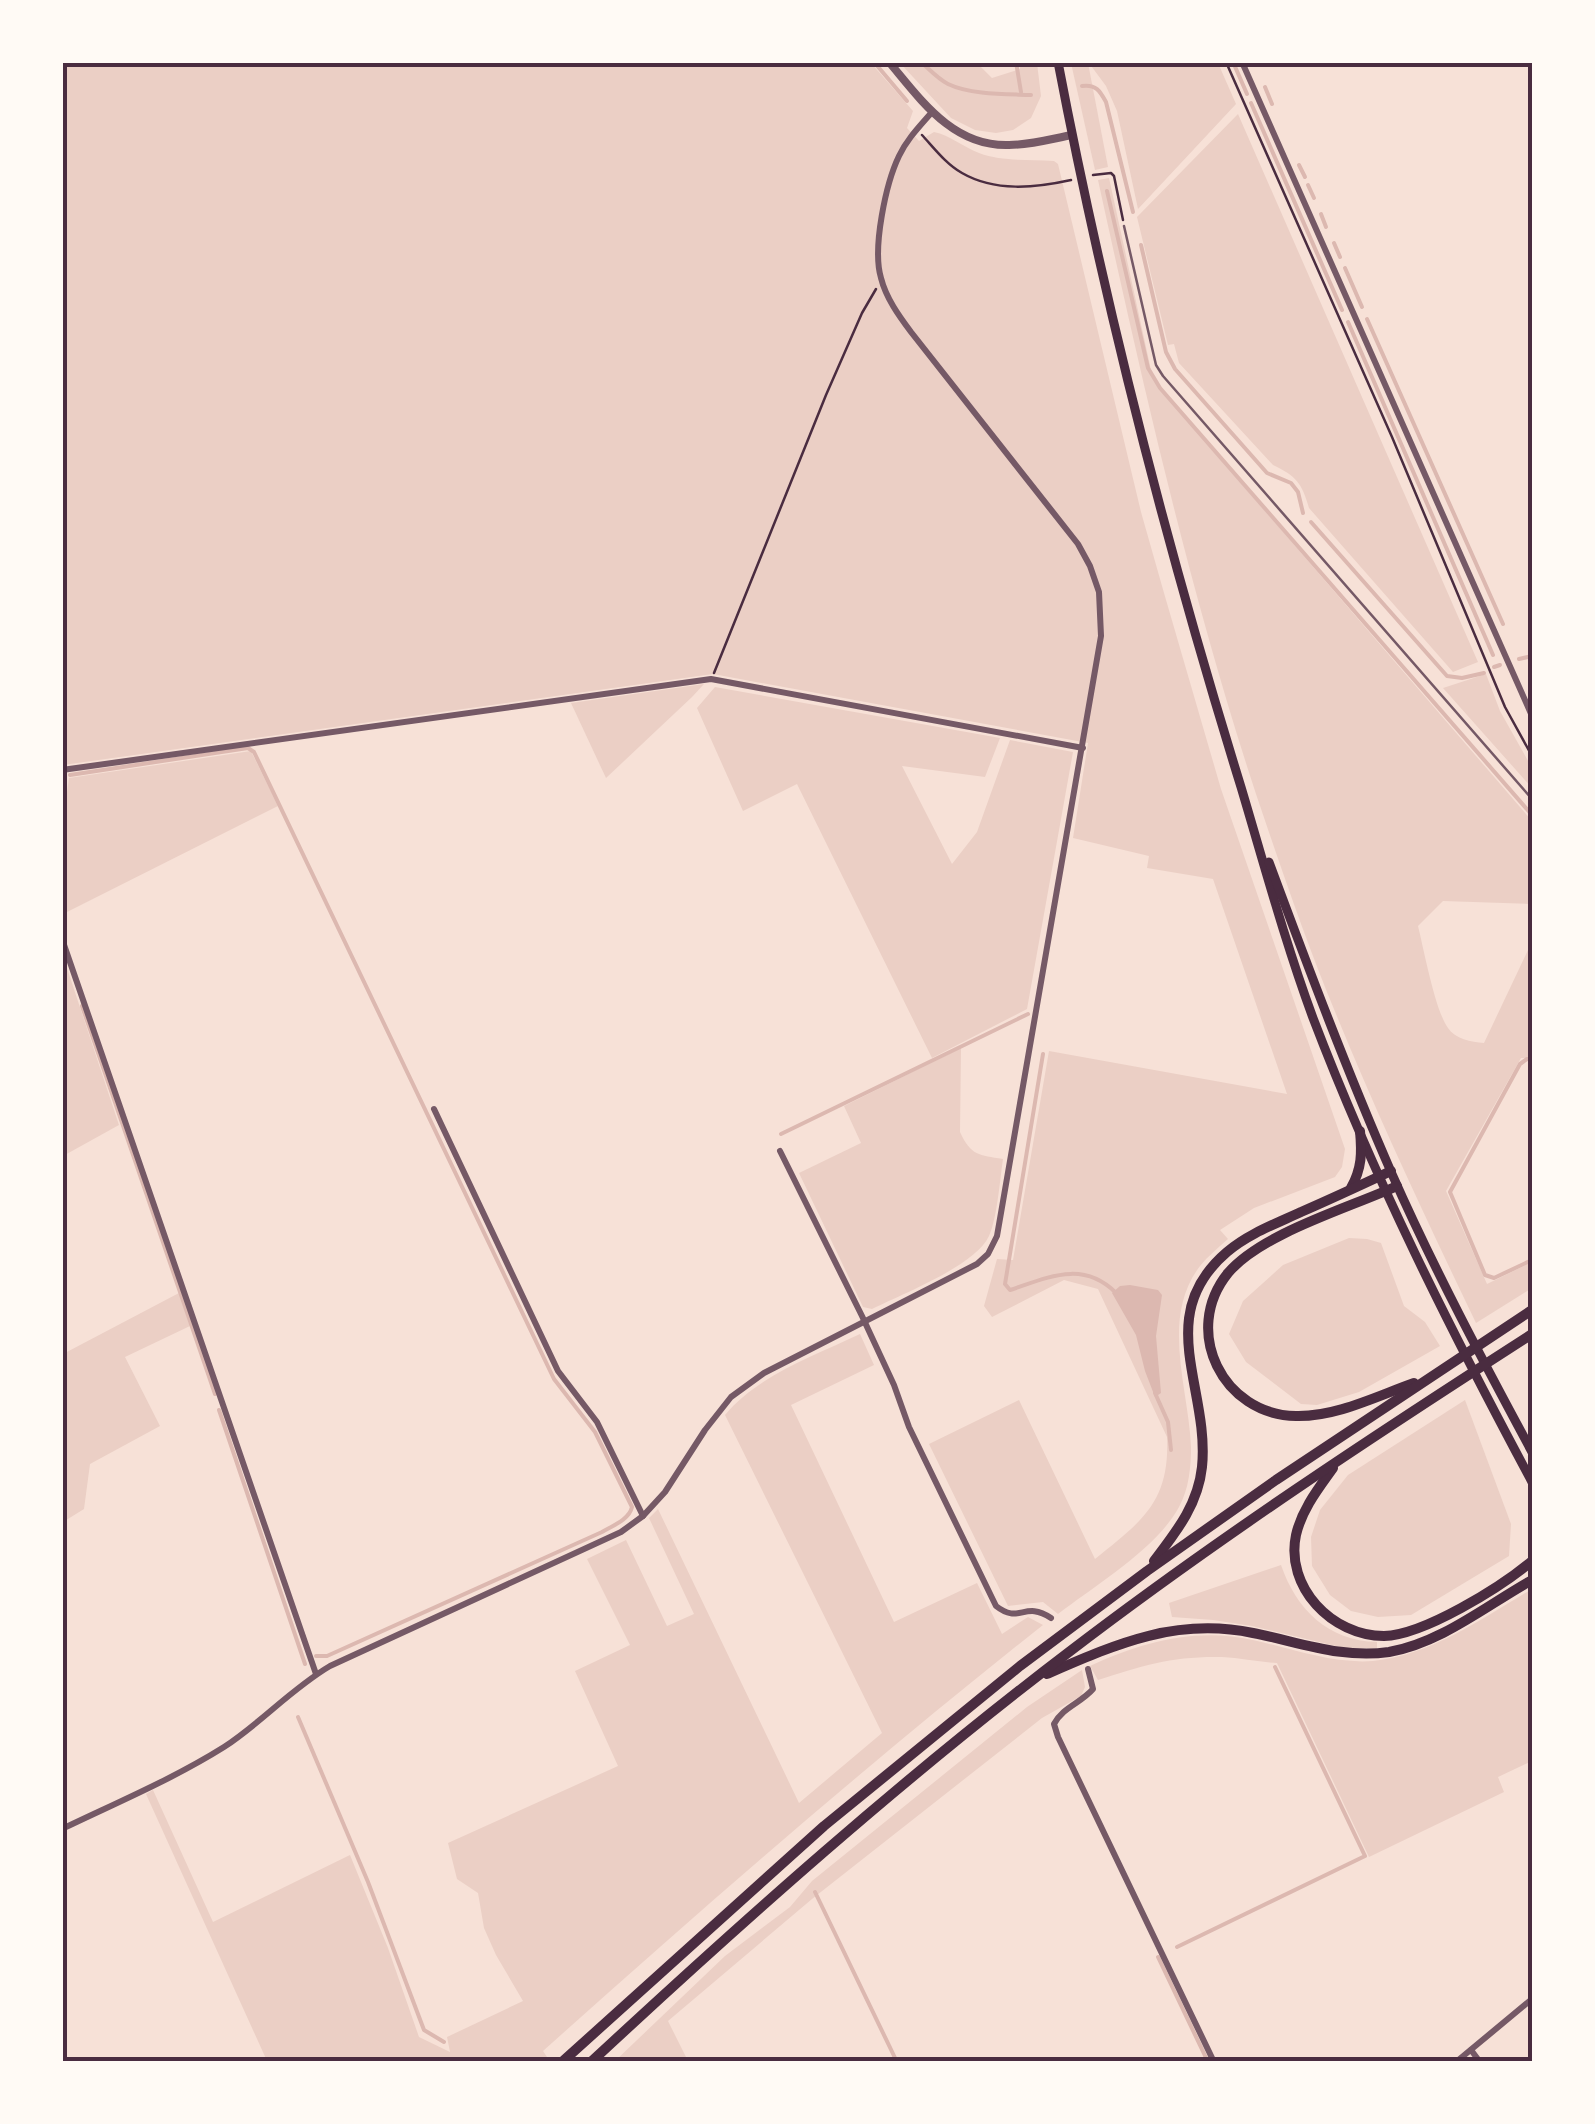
<svg xmlns="http://www.w3.org/2000/svg" width="1595" height="2124" viewBox="0 0 1595 2124" font-family="Commissioner,sans-serif">
	<style>
		.green { fill: #ebcfc5 }
		.water { fill: #dcb8b0 }
		.lines { fill: none; stroke-linecap: round; stroke-linejoin: round }
		.stream { stroke: #dcb8b0; stroke-width: 4 }
		.path { stroke: #4a2c40; stroke-width: 2.5 }
		.service { stroke: #755966; stroke-width: 2.5 }
		.minor { stroke: #755966; stroke-width: 6 }
		.tertiary { stroke: #755966; stroke-width: 8 }
		.primary { stroke: #4a2c40; stroke-width: 9 }
		.trunk { stroke: #4a2c40; stroke-width: 10 }
		.neatline { fill: none; stroke: #4a2c40; stroke-width: 4 }
	</style>
	<rect width="100%" height="100%" fill="#f7e1d7"/>
	<g class="green">
		<path d="M 62,63 L 871,63 L 913,111 L 907,128 L 919,141 L 934,132 C 950,135 963,147 979,153 C 1003,162 1028,159 1054,161 L 1058,164 L 1141,512 L 1164,593 L 1221,789 L 1345,1149 L 1342,1167 L 1335,1177 L 1254,1208 L 1220,1230 L 1228,1239 C 1218,1248 1208,1256 1200,1266 C 1160,1318 1189,1389 1191,1447 C 1191,1467 1189,1489 1179,1507 C 1157,1548 1096,1585 1058,1614 L 1043,1602 L 1008,1606 L 929,1444 L 1019,1400 L 1095,1559 C 1142,1521 1170,1502 1167,1437 L 1098,1289 L 1064,1280 L 992,1317 L 984,1306 L 997,1259 L 1013,1260 L 1049,1051 L 1287,1094 L 1213,879 L 1147,868 L 1149,856 L 1073,838 L 1088,743 L 713,674 L 63,765 Z"/>
		<polygon points="900,63 977,63 992,78 1020,69 1020,63 1037,63 1041,96 1031,118 1013,130 996,133 975,130 951,118"/>
		<polygon points="1071,63 1088,63 1108,167 1095,170"/>
		<polygon points="1089,63 1218,63 1236,104 1138,209 1117,111 1106,86"/>
		<path d="M 1238,114 L 1478,662 L 1453,672 L 1309,508 C 1302,483 1296,476 1273,465 L 1179,363 L 1174,344 L 1168,345 L 1137,217 Z"/>
		<path d="M 1109,178 L 1151,370 L 1159,388 L 1532,821 L 1532,904 L 1443,901 L 1418,926 C 1424,950 1435,1010 1448,1028 C 1455,1039 1471,1042 1484,1043 L 1528,950 L 1532,953 L 1532,1058 L 1521,1058 L 1446,1191 L 1487,1284 L 1532,1262 L 1532,1288 L 1476,1323 C 1427,1221 1379,1119 1336,1014 C 1306,942 1281,868 1256,794 C 1190,593 1143,386 1098,180 Z"/>
		<polygon points="1486,674 1500,711 1532,768 1532,788 1443,688"/>
		<polygon points="704,684 692,697 606,778 571,703"/>
		<polygon points="715,687 1000,738 985,777 902,766 952,864 977,832 1010,740 1073,752 1027,1009 932,1058 797,784 743,811 697,708"/>
		<polygon points="251,751 278,806 63,914 62,827 69,778"/>
		<polygon points="63,956 119,1125 63,1156 62,1156"/>
		<path d="M 961,1048 L 960,1132 C 971,1156 979,1155 1003,1159 C 1000,1179 997,1219 989,1236 C 975,1266 902,1294 872,1309 L 863,1307 L 799,1173 L 861,1143 L 844,1106 Z"/>
		<polygon points="1349,1238 1367,1239 1381,1243 1404,1306 1425,1322 1440,1346 1359,1392 1317,1405 1301,1404 1246,1362 1229,1334 1243,1301 1283,1265"/>
		<polygon points="179,1293 190,1326 125,1357 160,1426 90,1464 84,1509 63,1522 63,1354"/>
		<path d="M 860,1334 L 874,1365 L 791,1405 L 894,1622 L 977,1583 L 1002,1634 L 1028,1617 L 1043,1625 C 871,1761 706,1905 543,2051 L 547,2057 L 542,2061 L 267,2061 L 146,1794 L 153,1790 L 213,1922 L 350,1855 L 388,1948 L 419,2037 L 450,2052 L 447,2037 L 523,2001 L 496,1955 L 484,1928 L 478,1893 L 457,1879 L 448,1843 L 618,1766 L 575,1671 L 630,1645 L 587,1559 L 626,1540 L 667,1626 L 694,1614 L 649,1518 L 658,1509 L 799,1803 L 882,1733 L 725,1415 C 758,1375 814,1356 860,1334 Z"/>
		<polygon points="1465,1400 1511,1524 1509,1556 1411,1615 1378,1617 1351,1611 1330,1595 1312,1566 1311,1537 1320,1510 1348,1475"/>
		<path d="M 1281,1565 C 1296,1609 1328,1641 1377,1642 L 1377,1648 L 1344,1648 L 1252,1626 L 1213,1620 L 1172,1617 L 1169,1603 Z"/>
		<path d="M 1532,1589 L 1532,1761 L 1498,1777 L 1504,1792 L 1369,1857 L 1277,1663 C 1259,1662 1241,1658 1222,1657 C 1173,1656 1144,1665 1098,1680 L 1090,1666 C 1141,1642 1197,1627 1253,1640 C 1293,1649 1333,1664 1373,1661 C 1432,1655 1483,1618 1532,1589 Z"/>
		<polygon points="1082,1670 1085,1687 1081,1696 1042,1718 812,1899 668,2021 688,2061 614,2062 725,1956 790,1907 812,1881 1027,1707"/>
	</g>
	<polygon class="water" points="1130,1285 1158,1290 1162,1295 1156,1336 1161,1393 1155,1397 1145,1371 1136,1335 1112,1293 1120,1286"/>
	<g class="lines">
		<g class="stream">
			<polyline points="874,62 907,101"/>
			<path d="M 921,62 C 930,70 938,79 948,84 C 971,95 1005,94 1031,95"/>
			<polyline points="1016,62 1021,92"/>
			<polyline points="1233,62 1247,94"/>
			<path d="M 1082,86 C 1096,84 1100,91 1106,102 L 1133,212"/>
			<polyline points="1265,87 1272,104"/>
			<polyline points="1251,103 1342,310"/>
			<polyline points="1299,165 1305,177"/>
			<polyline points="1308,185 1314,198"/>
			<polyline points="1107,191 1148,368 1160,388 1532,815"/>
			<polyline points="1321,214 1326,227"/>
			<polyline points="1334,243 1340,257"/>
			<polyline points="1141,245 1166,352 1175,369 1267,473 1291,483 1298,492 1303,513"/>
			<polyline points="1345,268 1362,307"/>
			<polyline points="1367,319 1503,624"/>
			<polyline points="1348,322 1493,655"/>
			<polyline points="1311,522 1447,676 1462,678 1484,673"/>
			<polyline points="1519,659 1532,656"/>
			<polyline points="1494,667 1500,665"/>
			<path d="M 70,775 L 248,748 L 254,752 L 554,1379 L 595,1432 L 632,1507 C 629,1520 612,1526 602,1532 L 327,1656 L 316,1656"/>
			<polyline points="82,1006 215,1394"/>
			<path d="M 1043,1054 L 1005,1284 L 1010,1290 C 1049,1277 1083,1260 1116,1293"/>
			<polyline points="1532,1059 1527,1059 1520,1064 1450,1192 1485,1275 1494,1278 1532,1260"/>
			<polyline points="781,1134 1028,1014"/>
			<polyline points="1155,1393 1168,1422 1171,1450"/>
			<polyline points="219,1410 305,1664"/>
			<polyline points="298,1717 368,1882 424,2030 444,2042"/>
			<polyline points="815,1892 897,2062"/>
			<polyline points="1177,1947 1365,1856 1275,1667"/>
			<polyline points="1158,1957 1208,2062"/>
		</g>
		<g class="path">
			<polyline points="1226,62 1392,437 1505,707 1532,756"/>
			<path d="M 922,135 C 934,148 946,164 962,173 C 995,192 1035,188 1071,180"/>
			<polyline points="1093,175 1111,173 1114,176 1123,220"/>
			<polyline points="714,673 826,395 862,313 876,289"/>
		</g>
		<polyline class="service" points="1124,226 1156,365 1163,376 1532,799"/>
		<g class="minor">
			<polyline points="1242,62 1532,716"/>
			<polyline points="62,770 711,679 1083,748"/>
			<polyline points="62,939 316,1674"/>
			<polyline points="434,1109 558,1371 597,1422 643,1516"/>
			<path d="M 780,1151 L 862,1316 L 894,1385 L 909,1427 L 996,1606 C 1020,1625 1024,1600 1051,1618"/>
			<path d="M 1088,1669 L 1093,1689 C 1081,1703 1063,1707 1054,1724 L 1058,1737 L 1214,2062"/>
			<path d="M 62,1829 C 116,1803 173,1779 224,1747 C 261,1723 291,1689 330,1666 L 621,1532 L 643,1516 L 665,1492 L 705,1430 L 731,1397 L 764,1373 L 977,1264 L 988,1254 L 997,1236 L 1101,636 L 1099,592 L 1090,566 L 1078,544 L 911,332 C 899,316 886,298 881,278 C 872,248 886,183 899,156 C 907,139 920,126 932,112"/>
			<polyline points="1471,2050 1480,2062"/>
			<polyline points="1456,2062 1532,1999"/>
		</g>
		<path class="tertiary" d="M 889,62 C 921,100 953,147 1009,145 C 1030,145 1051,139 1072,135"/>
		<g class="primary">
			<path d="M 1058,62 C 1105,308 1167,548 1241,787 C 1264,864 1285,942 1313,1018 C 1374,1178 1451,1331 1532,1482"/>
			<path d="M 1269,862 C 1308,967 1347,1071 1392,1174 C 1434,1269 1483,1361 1532,1452"/>
		</g>
		<g class="trunk">
			<path d="M 1397,1186 C 1349,1208 1262,1233 1228,1273 C 1181,1331 1223,1415 1296,1416 C 1336,1417 1377,1396 1414,1383"/>
			<path d="M 1351,1188 C 1362,1168 1362,1153 1360,1131"/>
			<path d="M 1333,1468 C 1318,1489 1302,1509 1296,1535 C 1285,1587 1332,1636 1384,1636 C 1424,1635 1501,1587 1532,1561"/>
			<path d="M 1154,1561 C 1176,1532 1198,1505 1202,1467 C 1210,1388 1152,1316 1227,1252 C 1248,1234 1275,1224 1301,1212 C 1331,1199 1361,1185 1391,1171"/>
			<path d="M 1047,1674 C 1116,1644 1176,1617 1253,1633 C 1299,1642 1342,1659 1389,1652 C 1441,1643 1487,1605 1532,1580"/>
			<polyline points="562,2062 824,1826 1020,1666 1147,1571 1276,1480 1532,1310"/>
			<path d="M 591,2062 C 745,1919 902,1779 1069,1652 C 1218,1538 1375,1435 1532,1334"/>
		</g>
	</g>
	<rect width="1595" height="2124" fill="none" stroke="#fffaf5" stroke-width="130"/>
	<rect x="65" y="65" width="1465" height="1994" class="neatline"/>
</svg>
